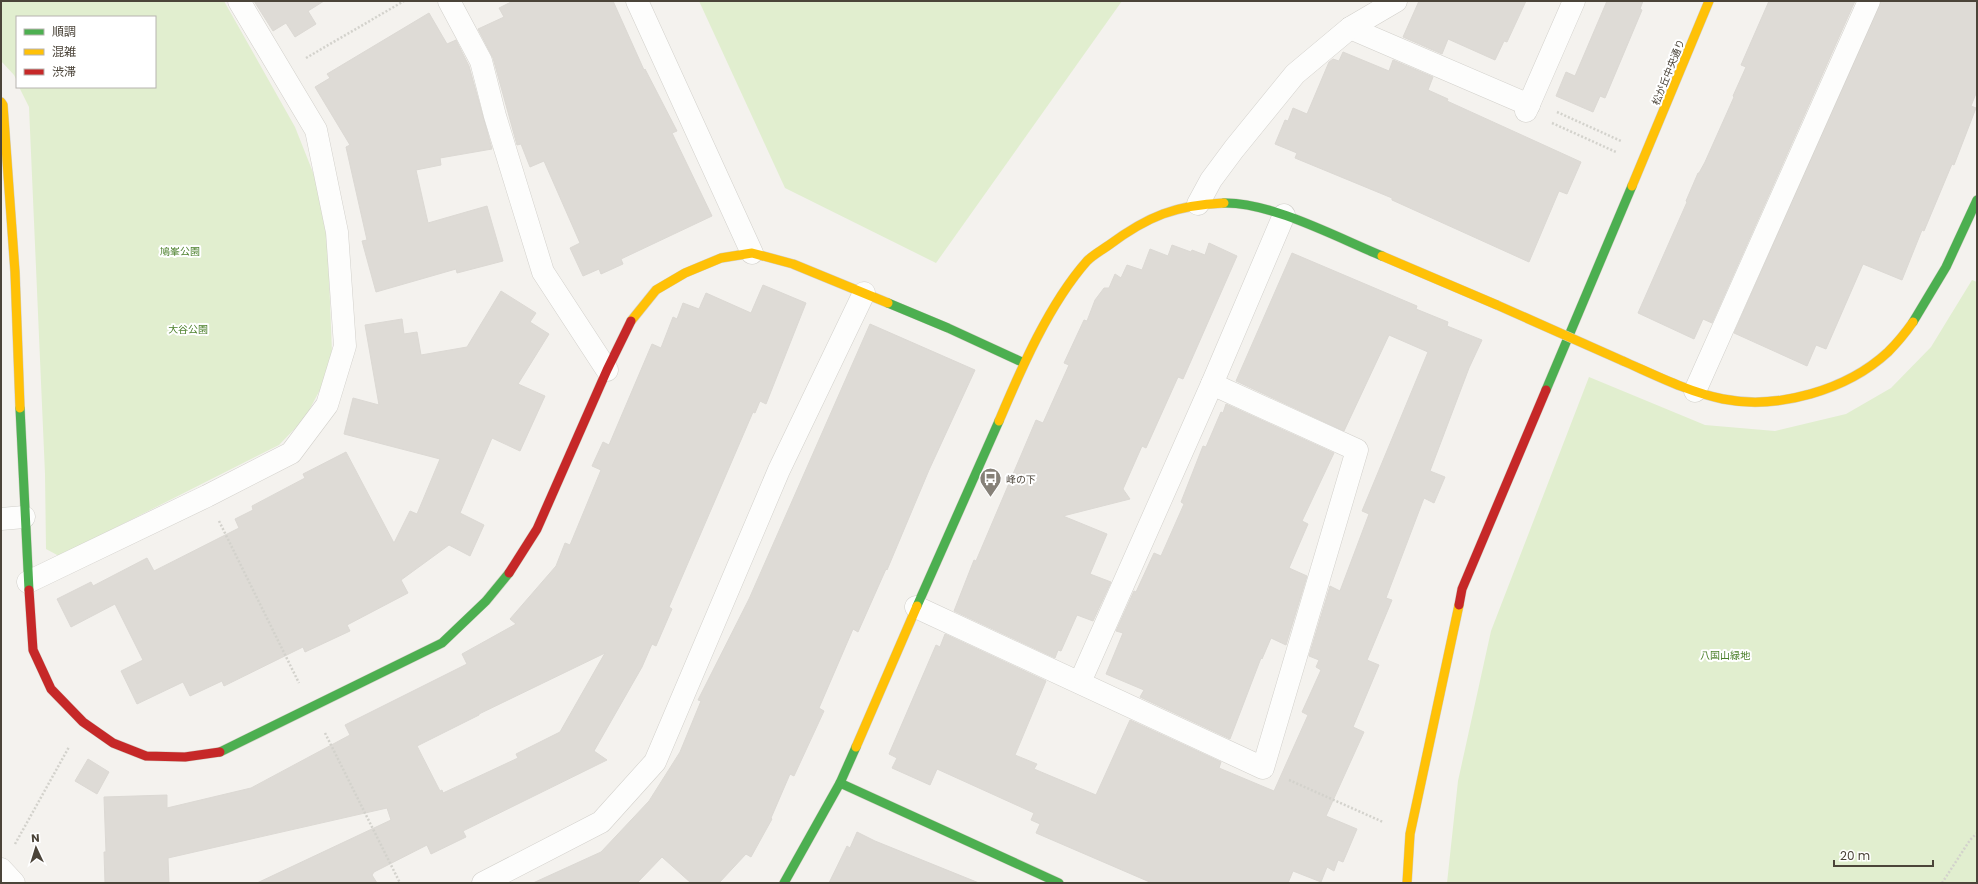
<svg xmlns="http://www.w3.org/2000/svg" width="1978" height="884" viewBox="0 0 1978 884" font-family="Poppins,'Noto Sans JP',sans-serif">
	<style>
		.green { fill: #e1eecf }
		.building { fill: #dedbd6; stroke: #dcd9d4; fill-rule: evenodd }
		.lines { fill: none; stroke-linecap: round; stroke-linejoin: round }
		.street-casing { stroke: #d2d0cb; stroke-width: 23 }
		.fast-casing { stroke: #d3cfc5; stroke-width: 10 }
		.slow-casing { stroke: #d3cfc5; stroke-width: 10 }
		.jam-casing { stroke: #d3cfc5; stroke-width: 10 }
		.path { stroke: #d3d2cc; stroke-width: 2.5; stroke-dasharray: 2 2; stroke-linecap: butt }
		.street { stroke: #fdfdfc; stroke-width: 22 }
		.fast { stroke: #4caf50; stroke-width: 9 }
		.slow { stroke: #ffc107; stroke-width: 9 }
		.jam { stroke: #c62828; stroke-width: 9 }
		.slow-bridge-casing { stroke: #d3cfc5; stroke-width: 10; stroke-linecap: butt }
		.slow-bridge { stroke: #ffc107; stroke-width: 9 }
		.labels { text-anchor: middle; stroke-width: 4; stroke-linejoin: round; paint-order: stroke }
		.street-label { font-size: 10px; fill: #4b4439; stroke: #fff }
		.park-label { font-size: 10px; fill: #4a7f2a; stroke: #fff }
		.poi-label { font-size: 10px; fill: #4b4439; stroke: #fff; text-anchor: start }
	</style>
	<rect width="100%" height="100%" fill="#f4f2ee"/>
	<g class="green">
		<polygon points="1,1 224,1 295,127 316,180 327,225 332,353 323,384 305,418 279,445 59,556 46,549 45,474 29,107 19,87 155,87 155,17 17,17 17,81 14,75 1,61"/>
		<polygon points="699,1 1122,1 936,263 785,188"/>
		<polygon points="1972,280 1977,282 1977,883 1447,883 1458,781 1491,631 1589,377 1705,425 1775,431 1846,414 1891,388 1931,347"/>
	</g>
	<g class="building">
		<polygon points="254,1 324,1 308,11 316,24 295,37 286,23 273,31"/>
		<polygon points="513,1 613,1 644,70 645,69 677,131 672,133 712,216 621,259 623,264 601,274 599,269 583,276 570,248 580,243 544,161 530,167 521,144 517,145 493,58 478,29 504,17 499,8"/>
		<polygon points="1419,1 1526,1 1507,42 1504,41 1495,60 1448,39 1442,54 1403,37"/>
		<polygon points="1607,1 1643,1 1640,9 1642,10 1605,98 1600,96 1593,112 1556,96 1566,72 1575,76"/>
		<polygon points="1769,1 1855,1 1712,323 1703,319 1694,339 1638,313 1687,202 1686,201 1698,173 1699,173 1705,162 1734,97 1733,96 1746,67 1741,65"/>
		<polygon points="1881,1 1977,1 1977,91 1971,106 1976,108 1954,165 1952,164 1924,231 1922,230 1902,280 1863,264 1826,349 1816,345 1807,366 1734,333"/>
		<polygon points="429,13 447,44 456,40 469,66 492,149 440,158 441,165 416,170 428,223 487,206 503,261 457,273 456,269 376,292 362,241 367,240 346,147 350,145 315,87 330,78 327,74"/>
		<polygon points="1343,52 1389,71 1393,60 1433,77 1428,90 1448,99 1447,101 1581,162 1567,194 1559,191 1529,262 1392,200 1392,198 1295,158 1297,153 1275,144 1285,120 1288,121 1293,108 1307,114 1329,62 1333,59 1339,61"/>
		<polygon points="1209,243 1237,256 1183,379 1178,377 1146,448 1142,446 1123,489 1130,499 1063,516 1107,534 1090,574 1111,582 1093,621 1077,615 1061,651 1058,650 1055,658 954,611 974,560 976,561 1036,420 1043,423 1069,365 1064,363 1084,320 1087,321 1095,300 1104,288 1109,288 1115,274 1121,278 1127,265 1142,270 1150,249 1168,256 1172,245 1191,252 1192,250 1205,255"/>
		<polygon points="1292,253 1417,306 1416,309 1448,322 1447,326 1482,340 1469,368 1430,471 1445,477 1434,503 1424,498 1386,598 1392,600 1367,660 1379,665 1353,727 1364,732 1326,816 1357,829 1343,862 1338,860 1334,871 1327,867 1321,882 1293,871 1288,883 1152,883 1036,833 1040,824 1031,820 1034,813 937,769 930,785 892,768 897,758 889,754 936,645 940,647 945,634 1046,681 1015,755 1037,764 1034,769 1096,795 1130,720 1221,762 1219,768 1274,791 1308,715 1302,712 1321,670 1316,667 1319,660 1309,656 1330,586 1340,591 1369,514 1362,511 1428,352 1389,335 1344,431 1236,381"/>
		<path d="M 763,285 L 806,303 L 766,404 L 760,401 L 755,413 L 753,412 L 713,505 L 669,607 L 672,609 L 656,646 L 652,644 L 642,667 L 594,751 L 607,760 L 463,831 L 466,837 L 431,854 L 427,845 L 374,872 L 372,875 L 377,883 L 257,883 L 391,820 L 387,808 L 168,858 L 169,883 L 105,883 L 104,852 L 106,852 L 104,797 L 167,795 L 167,808 L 251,788 L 350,735 L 345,725 L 467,664 L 462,654 L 516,624 L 510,619 L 556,566 L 565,543 L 570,545 L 601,470 L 592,466 L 603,442 L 609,445 L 652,344 L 661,348 L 673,317 L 677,319 L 683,303 L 699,309 L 706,293 L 751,313 ZM 605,653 L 560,732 L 516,754 L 518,758 L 443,793 L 442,790 L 440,791 L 417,746 L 479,715 L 479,714 Z"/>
		<polygon points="501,291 536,313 530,322 549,334 518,384 545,396 520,451 492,438 460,513 484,525 470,556 449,545 401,580 408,593 347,625 350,631 305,652 303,647 224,686 222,681 190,696 183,682 137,704 121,671 143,660 115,604 71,627 57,599 91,582 93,586 147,558 154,571 239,528 235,519 253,510 252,506 305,478 303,474 346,452 394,543 410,511 417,514 440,459 344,434 353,398 379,405 365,325 402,319 404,334 417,332 421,355 467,347"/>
		<polygon points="870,324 975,370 929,470 887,570 886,569 858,632 853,629 819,708 824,711 794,776 790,774 771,818 772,819 751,857 746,854 719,883 691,883 662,857 637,883 533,883 601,852 649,801 680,752 701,701 698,700 749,599"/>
		<polygon points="1226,404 1334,453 1302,521 1308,524 1289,568 1307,576 1286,645 1271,638 1262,659 1261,658 1230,739 1140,697 1144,690 1106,674 1123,633 1116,631 1134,591 1136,592 1154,553 1161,556 1184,504 1181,502 1203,446 1206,447 1221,412 1223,413"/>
		<polygon points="88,759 109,772 97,794 75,781"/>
		<polygon points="857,832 875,841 979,883 829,883 847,846 850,848"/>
	</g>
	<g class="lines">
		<defs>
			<g id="street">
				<polyline points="449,1 481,61 495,116 543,272 607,370"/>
				<polyline points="637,1 752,253"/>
				<polyline points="1350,28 1529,105"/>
				<polyline points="1526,111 1574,1"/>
				<polyline points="1198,204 1211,180 1234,149 1295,74 1350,28 1396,1"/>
				<polyline points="1695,391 1869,1"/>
				<polyline points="1,519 24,517"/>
				<polyline points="28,582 207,496 291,453 327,405 345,346 337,232 316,130 239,1"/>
				<polyline points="916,607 1263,768 1357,450 1212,384"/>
				<polyline points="1080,682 1212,384 1284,215"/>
				<polyline points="1,869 14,883"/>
				<polyline points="483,883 601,822 655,762 779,470 864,293"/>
			</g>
			<g id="fast">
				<path d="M 1224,203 C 1271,202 1338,238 1382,256"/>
				<polyline points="888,303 948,328 1024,363"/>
				<polyline points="1913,322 1946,267 1977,200"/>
				<polyline points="1546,390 1632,186"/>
				<polyline points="20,408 29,590"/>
				<polyline points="917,606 999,421"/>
				<polyline points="220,752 442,643 486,601 509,573"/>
				<polyline points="840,783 1059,883"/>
				<polyline points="784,883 840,783 856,747"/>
			</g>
			<g id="slow">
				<polyline points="1,102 3,105 15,272 20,408"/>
				<polyline points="1632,186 1709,1"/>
				<polyline points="1382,256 1497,305"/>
				<polyline points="631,321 656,290 685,273 721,258 752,253 793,264 888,303"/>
				<path d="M 1623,361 C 1655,375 1688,392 1723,399 C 1778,410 1847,390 1888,352 C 1897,343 1906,332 1913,322"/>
				<path d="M 999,421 C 1021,369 1049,304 1087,261 C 1093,255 1102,250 1109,245 C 1148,216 1176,205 1224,203"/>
				<polyline points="856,747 917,606"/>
				<polyline points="1407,883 1410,834 1459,605"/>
			</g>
			<g id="jam">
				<polyline points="509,573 537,529 607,370 631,321"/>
				<polyline points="29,590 33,650 51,689 83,722 113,743 146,756 185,757 220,752"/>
				<polyline points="1459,605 1462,589 1546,390"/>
			</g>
		</defs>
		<use href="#street" class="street-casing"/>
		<use href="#fast" class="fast-casing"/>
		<use href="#slow" class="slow-casing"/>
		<use href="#jam" class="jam-casing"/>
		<g class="path">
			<polyline points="306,58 404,1"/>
			<polyline points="1557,112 1621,141"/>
			<polyline points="1552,123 1616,152"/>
			<polyline points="219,521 299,683"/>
			<polyline points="325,733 400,883"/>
			<polyline points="1289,780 1383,822"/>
			<polyline points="15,844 69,747"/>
			<polyline points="1942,883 1970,840 1977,833"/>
		</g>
		<use href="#street" class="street"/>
		<use href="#fast" class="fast"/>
		<use href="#slow" class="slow"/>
		<use href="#jam" class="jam"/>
		<defs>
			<polyline id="slow-bridge" points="1497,305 1623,361"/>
		</defs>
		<use href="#slow-bridge" class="slow-bridge-casing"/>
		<use href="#slow-bridge" class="slow-bridge"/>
	</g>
	<defs>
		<symbol id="bus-pin" viewBox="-11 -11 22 30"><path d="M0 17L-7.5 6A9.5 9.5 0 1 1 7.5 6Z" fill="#868178" stroke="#fff"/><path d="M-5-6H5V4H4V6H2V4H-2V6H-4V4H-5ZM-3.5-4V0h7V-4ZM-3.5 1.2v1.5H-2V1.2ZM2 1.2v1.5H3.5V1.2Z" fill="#fff"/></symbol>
	</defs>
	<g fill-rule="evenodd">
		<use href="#bus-pin" x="978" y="466" width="25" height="34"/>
	</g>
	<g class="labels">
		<g class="street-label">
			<text transform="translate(1668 72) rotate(-68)" y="4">松が丘中央通り</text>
		</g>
		<g class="park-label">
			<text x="180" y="255">鳩峯公園</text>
			<text x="188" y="333">大谷公園</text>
			<text x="1725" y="659">八国山緑地</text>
		</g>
		<g class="poi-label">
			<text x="1006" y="483">峰の下</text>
		</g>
	</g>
	<rect width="1978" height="884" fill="none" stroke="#4b4439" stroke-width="4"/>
	<rect x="16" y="16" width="140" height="72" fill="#ffffff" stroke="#b7b4b0"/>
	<rect x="24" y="29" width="20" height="6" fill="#4caf50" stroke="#b7b4b0"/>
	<text x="52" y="36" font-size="12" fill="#4b4439">順調</text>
	<rect x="24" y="49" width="20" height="6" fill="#ffc107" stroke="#b7b4b0"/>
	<text x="52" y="56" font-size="12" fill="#4b4439">混雑</text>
	<rect x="24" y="69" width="20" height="6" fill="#c62828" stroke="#b7b4b0"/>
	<text x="52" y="76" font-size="12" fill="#4b4439">渋滞</text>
	<g transform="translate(36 848) rotate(356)" stroke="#ffffff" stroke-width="3" paint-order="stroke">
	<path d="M0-3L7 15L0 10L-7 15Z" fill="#4b4439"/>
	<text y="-6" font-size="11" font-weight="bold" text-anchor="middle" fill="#4b4439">N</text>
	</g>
	<path d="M1834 860v6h99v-6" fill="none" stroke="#4b4439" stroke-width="2"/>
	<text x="1840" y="860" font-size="12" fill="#4b4439" stroke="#ffffff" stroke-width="3" paint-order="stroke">20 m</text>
</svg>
